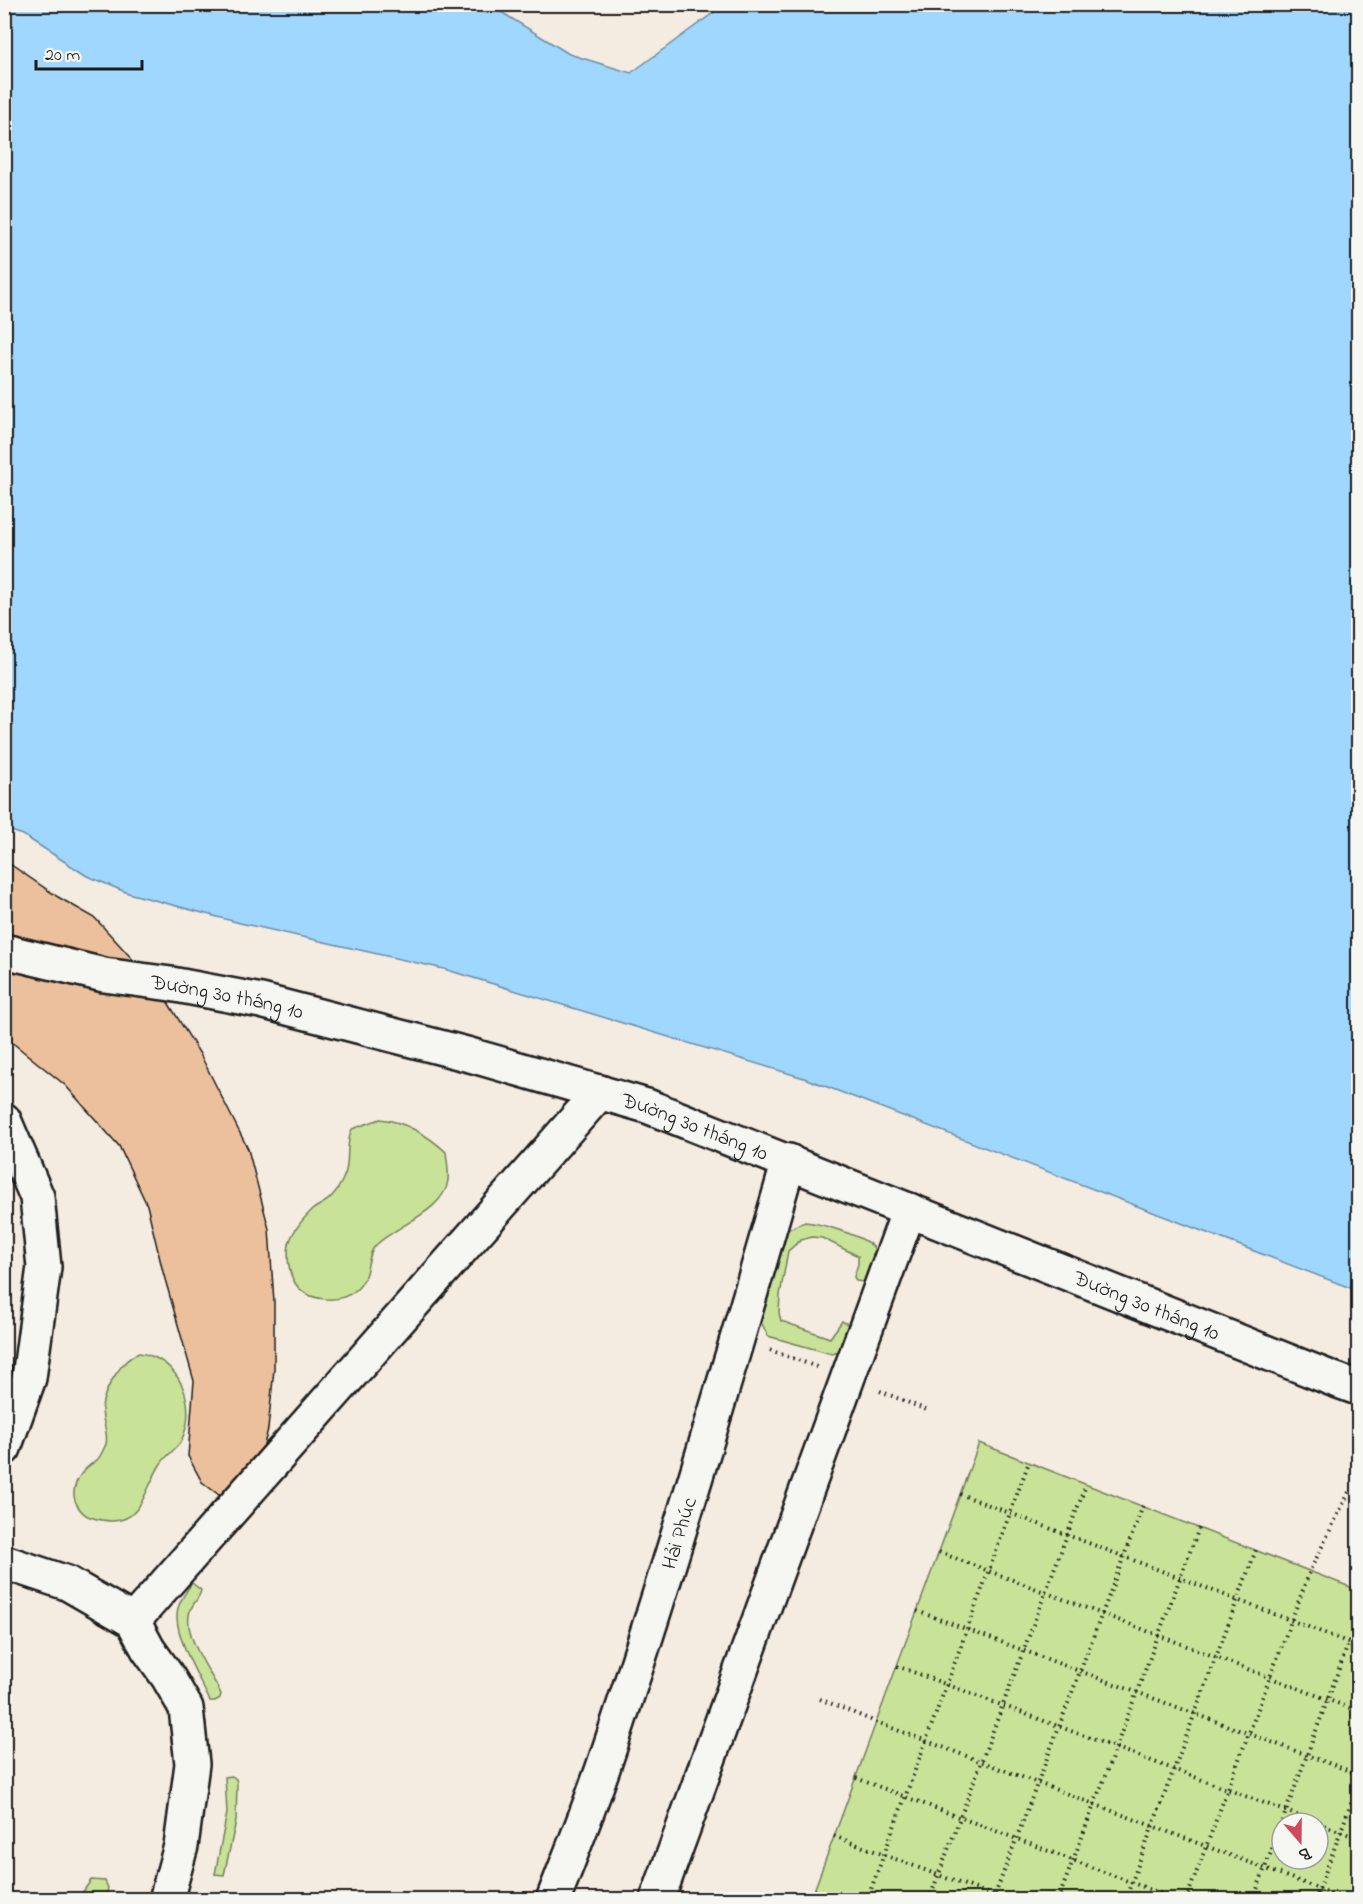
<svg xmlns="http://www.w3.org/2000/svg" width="1363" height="1904" viewBox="0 0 1363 1904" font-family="'Indie Flower',sans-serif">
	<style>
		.green { fill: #c8e298; stroke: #727f5a; stroke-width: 1.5; fill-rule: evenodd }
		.water { fill: #9fd7ff; stroke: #6b8ca4; stroke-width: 1.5 }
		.building { fill: #ecc09c; stroke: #1c1c1c; stroke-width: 1.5 }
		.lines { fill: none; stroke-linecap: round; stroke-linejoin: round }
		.minor-casing { stroke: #1c1c1c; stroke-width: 38 }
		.path { stroke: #1c1c1c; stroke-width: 4; stroke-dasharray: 1.5 4.5; stroke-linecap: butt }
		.minor { stroke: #f6f6f2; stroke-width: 33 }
		.labels { text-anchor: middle; stroke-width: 5; stroke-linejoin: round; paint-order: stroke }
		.street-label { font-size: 21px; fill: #1c1c1c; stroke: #f6f6f2 }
	</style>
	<rect width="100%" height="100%" fill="#f4ebe1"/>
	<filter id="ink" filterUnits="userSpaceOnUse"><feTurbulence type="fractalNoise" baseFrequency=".0167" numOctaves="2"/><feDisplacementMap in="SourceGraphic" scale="12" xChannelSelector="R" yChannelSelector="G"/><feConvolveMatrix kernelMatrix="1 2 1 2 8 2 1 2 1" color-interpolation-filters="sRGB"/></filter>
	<g filter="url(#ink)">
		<g class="green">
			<path d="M 380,1119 C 404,1121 429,1136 446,1152 C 447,1161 449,1171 448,1180 C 445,1211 396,1225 376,1245 C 365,1256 371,1277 356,1290 C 340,1304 307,1302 295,1283 C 288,1272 287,1256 289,1244 C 292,1232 304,1218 312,1210 C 318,1205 326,1203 331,1197 C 337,1191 342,1182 345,1174 C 350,1160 345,1144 352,1129 Z"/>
			<path d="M 805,1222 C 819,1223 870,1237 875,1250 C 879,1260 874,1273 872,1283 L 856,1281 L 854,1277 L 858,1264 L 858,1256 L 822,1238 L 812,1237 L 801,1240 L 788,1251 L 780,1295 L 779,1313 L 781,1321 L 830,1338 L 842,1321 L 853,1327 C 848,1338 846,1351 832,1354 L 768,1336 L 760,1320 C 764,1301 772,1246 784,1233 C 790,1227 797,1225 805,1222 Z"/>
			<path d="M 139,1353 C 180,1358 199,1406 181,1441 C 176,1450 165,1456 160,1465 C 140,1498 141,1533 90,1517 C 84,1515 80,1510 77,1505 C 69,1491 78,1474 90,1465 C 92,1463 95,1462 97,1460 C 101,1456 104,1448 106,1444 C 109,1433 101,1419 102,1407 C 104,1390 122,1358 139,1353 Z"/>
			<path d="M 979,1443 L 1358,1590 L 1358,1899 L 811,1899 ZM 1282,1823 L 1318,1823 L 1318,1859 L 1282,1859 Z"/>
			<path d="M 192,1583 L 201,1590 C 200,1599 190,1605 189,1615 C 185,1639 211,1672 221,1694 L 220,1698 L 215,1701 L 210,1701 C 200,1680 177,1640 177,1617 C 176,1605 186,1592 192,1583 Z"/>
			<polygon points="232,1776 236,1779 237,1784 236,1821 224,1875 215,1874 227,1813 225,1777"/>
			<polygon points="91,1880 105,1881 108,1888 105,1899 78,1899"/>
		</g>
		<polygon class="water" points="4,5 490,5 569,54 631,73 724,5 1358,5 1358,1291 804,1078 444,969 240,923 128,893 87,876 23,835 5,829"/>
		<polygon class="building" points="4,860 58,897 95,918 145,973 164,996 200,1054 248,1149 269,1229 274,1302 274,1369 268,1429 255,1479 237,1491 219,1495 202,1482 188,1456 194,1381 163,1272 147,1205 119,1146 65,1085 4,1036"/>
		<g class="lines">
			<defs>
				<g id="minor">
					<path id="s1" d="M 4,951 L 104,975 L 171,984 L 261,1001 L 470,1055 L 647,1106 L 1333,1379 L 1358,1388"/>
					<polyline points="4,1120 37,1197 44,1267 29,1378 4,1448"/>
					<polyline points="4,1562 67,1583 133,1621 148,1649 168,1677 186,1708 192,1764 181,1846 166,1900"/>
					<polyline points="133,1621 600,1092"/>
					<path id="s2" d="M 553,1900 C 571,1853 590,1807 606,1759 C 672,1562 731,1362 789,1161"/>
					<polyline points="657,1900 909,1210"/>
				</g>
			</defs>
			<use href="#minor" class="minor-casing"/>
			<g class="path">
				<polyline points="770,1350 817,1367"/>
				<polyline points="880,1391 929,1411"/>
				<polyline points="960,1494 1358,1646"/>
				<polyline points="939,1552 1358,1711"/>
				<polyline points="917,1611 1358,1774"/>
				<polyline points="897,1666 1358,1838"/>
				<polyline points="820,1699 876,1722 1349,1900"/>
				<polyline points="856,1778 1178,1900"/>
				<polyline points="834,1836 1005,1900"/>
				<polyline points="814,1890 840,1900"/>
				<polyline points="867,1900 1029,1462"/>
				<polyline points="929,1900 1086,1485"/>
				<polyline points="993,1900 1143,1506"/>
				<polyline points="1058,1900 1199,1528"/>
				<polyline points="1125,1900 1256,1550"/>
				<polyline points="1186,1900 1310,1571 1349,1492"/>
				<polyline points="1253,1900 1358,1618"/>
				<polyline points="1315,1900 1358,1785"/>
			</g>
			<use href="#minor" class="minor"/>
		</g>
	</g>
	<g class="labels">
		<g class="street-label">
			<text dy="7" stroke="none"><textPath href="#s1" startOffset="228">Đường 30 tháng 10</textPath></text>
			<text dy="7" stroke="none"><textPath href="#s1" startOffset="714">Đường 30 tháng 10</textPath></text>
			<text dy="7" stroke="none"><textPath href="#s1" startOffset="1200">Đường 30 tháng 10</textPath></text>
			<text dy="7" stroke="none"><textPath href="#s2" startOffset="388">Hải Phúc</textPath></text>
		</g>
	</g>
	<rect width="1363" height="1904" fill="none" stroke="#f6f6f2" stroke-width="24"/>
	<rect x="12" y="12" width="1339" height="1880" fill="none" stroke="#1c1c1c" stroke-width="2" filter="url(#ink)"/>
	<g transform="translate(1300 1841) rotate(160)"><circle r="28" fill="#f6f6f2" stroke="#9f9f9c" stroke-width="1.5"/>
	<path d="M0-4.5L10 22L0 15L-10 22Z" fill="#d1495b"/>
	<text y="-9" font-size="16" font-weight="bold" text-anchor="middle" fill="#1c1c1c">B</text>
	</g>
	<path d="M36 60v9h106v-9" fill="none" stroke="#1c1c1c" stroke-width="3"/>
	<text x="45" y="60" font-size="18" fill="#1c1c1c" stroke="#f6f6f2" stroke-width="4.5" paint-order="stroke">20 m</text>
</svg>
